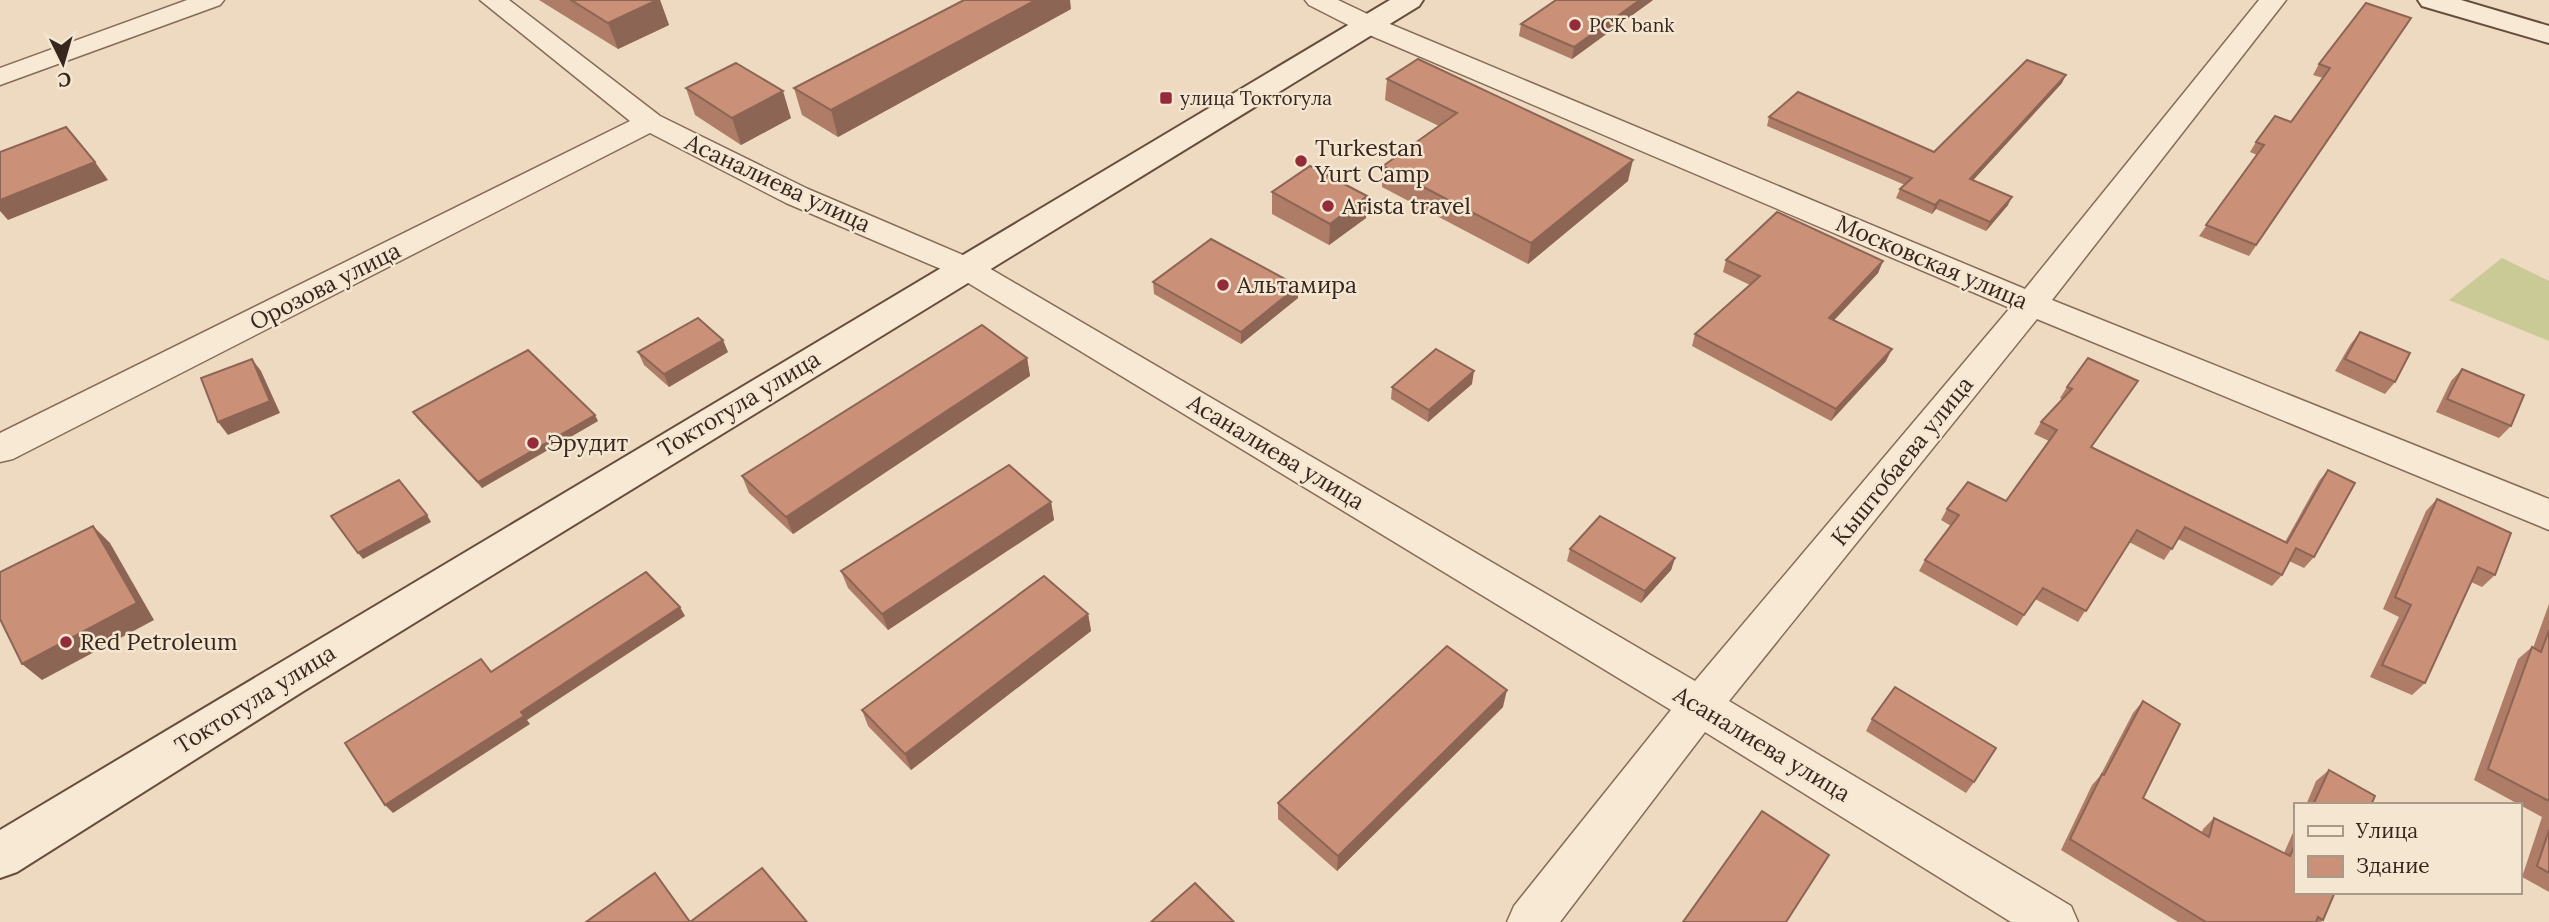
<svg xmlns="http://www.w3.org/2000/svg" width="2549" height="922" viewBox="0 0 2549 922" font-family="Lora,serif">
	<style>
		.green { fill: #caca96 }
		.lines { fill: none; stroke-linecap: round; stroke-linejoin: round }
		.street-casing { stroke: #866b59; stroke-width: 3 }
		.secondary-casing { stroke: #674d3d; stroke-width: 4 }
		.street { fill: #f8e9d4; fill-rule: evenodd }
		.secondary { fill: #f8e9d4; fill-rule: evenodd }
		.wall { fill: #ae7c67 }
		.shaded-wall { fill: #8d6554 }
		.building { fill: #ca9078; stroke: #8d6554; stroke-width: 2 }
		.poi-dot { fill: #932b39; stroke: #f4e6d1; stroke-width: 2.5 }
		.labels { text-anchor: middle; stroke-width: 5; stroke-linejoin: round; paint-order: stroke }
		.far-poi-label { font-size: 19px; fill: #36261d; stroke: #f4e6d1; text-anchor: start }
		.poi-label { font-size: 23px; fill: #36261d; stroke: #f4e6d1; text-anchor: start }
		.street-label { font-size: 23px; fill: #36261d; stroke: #f4e6d1 }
	</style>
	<rect width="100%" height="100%" fill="#eddac1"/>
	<polygon class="green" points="2502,258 2549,281 2549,341 2449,300"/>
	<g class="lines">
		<defs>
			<g id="street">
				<polygon points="187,0 224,0 220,5 0,85 0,68"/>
				<polygon points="480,0 509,0 660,116 808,189 977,261 1695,681 2010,308 1360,31 1309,5 1305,0 1338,0 1378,19 2025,289 2259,0 2286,0 2052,300 2549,499 2549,530 2037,319 1729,701 2071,906 2078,922 2011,922 1705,732 1560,922 1507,922 1514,906 1671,710 955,275 786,203 650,133 13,459 0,462 0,433 630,121"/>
			</g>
			<g id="secondary">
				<polygon points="1390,0 1423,0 1419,6 302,692 17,872 0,878 0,830"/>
				<polygon points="2418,0 2461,0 2549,26 2549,43 2422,6"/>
			</g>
		</defs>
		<use href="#street" class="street-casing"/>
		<use href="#secondary" class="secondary-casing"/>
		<use href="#street" class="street"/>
		<use href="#secondary" class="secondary"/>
	</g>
	<g class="wall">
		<polygon points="539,0 660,0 669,25 618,49"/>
		<polygon points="1653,0 1572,59 1519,36 1521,24"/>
		<polygon points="1071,9 838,137 802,115 794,88"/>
		<polygon points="2411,18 2249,256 2199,236 2257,155 2250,152 2256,142 2291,122 2323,78 2313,75 2319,64"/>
		<polygon points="1387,79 1628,181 1528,264 1382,187 1383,166 1439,126 1385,100"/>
		<polygon points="2062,83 1973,180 2008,205 1986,231 1936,209 1932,214 1896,198 1900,189 1905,185 1767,126 1769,117 1934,152"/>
		<polygon points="686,88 791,118 741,145 695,115"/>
		<polygon points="1272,192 1367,196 1366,218 1329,245 1272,214"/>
		<polygon points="1726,260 1883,261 1878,273 1834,320 1886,361 1831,421 1692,346 1695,334 1750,285 1723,272"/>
		<polygon points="1153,282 1298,298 1241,344 1154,294"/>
		<polygon points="2360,332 2395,382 2385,394 2335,371 2350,345"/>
		<polygon points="638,352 728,352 669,387 644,365"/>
		<polygon points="1027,358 1030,376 793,534 749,493 742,476"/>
		<polygon points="2462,369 2511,426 2499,438 2436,412 2451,381"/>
		<polygon points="2138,381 2092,447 2285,542 2319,481 2328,470 2314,557 2304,568 2289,561 2282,575 2272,586 2178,539 2164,560 2129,542 2078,622 2035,599 2017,626 1919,571 1925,560 1951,526 1941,520 1947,509 2006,501 2049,441 2034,434 2041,422 2062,399 2060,398 2067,387"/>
		<polygon points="1472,384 1428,422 1391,399 1392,387"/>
		<polygon points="413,412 598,421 482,488 417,418"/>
		<polygon points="2437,499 2495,575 2482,587 2471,582 2425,683 2412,695 2370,677 2399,617 2383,609 2426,511"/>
		<polygon points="1051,502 1054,520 888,630 848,588 841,571"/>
		<polygon points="1570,549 1675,558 1671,570 1641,603 1567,561"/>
		<polygon points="2549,604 2549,892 2522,877 2542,817 2474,780 2518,659 2532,647 2533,648"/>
		<polygon points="1088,614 1091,631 911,770 868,726 862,710"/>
		<polygon points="2143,701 2143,798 2202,832 2203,829 2214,818 2284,853 2295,828 2295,892 2323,920 2321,922 2178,922 2061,850 2092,785 2100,776 2133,713"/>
		<polygon points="1503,707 1337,871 1278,819 1278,803"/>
		<polygon points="1872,719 1974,782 1966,793 1866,731"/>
		<polygon points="2329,770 2371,805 2306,805 2316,781"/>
	</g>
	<g class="shaded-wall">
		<polygon points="657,0 660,0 669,25 618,49 608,23"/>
		<polygon points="1036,0 1070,0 1071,9 838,137 831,110"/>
		<polygon points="1640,0 1653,0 1572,59 1574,47"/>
		<polygon points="2066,75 2062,83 1966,188 1970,179"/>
		<polygon points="783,91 791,118 741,145 732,118"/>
		<polygon points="1633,160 1628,181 1528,264 1531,243"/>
		<polygon points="95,162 108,180 8,220 0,211 0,200"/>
		<polygon points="1367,196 1366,218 1329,245 1330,224"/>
		<polygon points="2012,197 2008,205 1986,231 1990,222"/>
		<polygon points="1940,200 1936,209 1932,214 1935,205"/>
		<polygon points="1883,261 1878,273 1825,330 1829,318"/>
		<polygon points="1298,286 1298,298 1241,344 1241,332"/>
		<polygon points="723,340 728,352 669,387 664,374"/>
		<polygon points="1892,349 1886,361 1831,421 1836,409"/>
		<polygon points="1027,358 1030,376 793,534 786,517"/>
		<polygon points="252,359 261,371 280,413 228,435 218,422"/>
		<polygon points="1474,371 1472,384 1428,422 1429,410"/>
		<polygon points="595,415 598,421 482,488 478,482"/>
		<polygon points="1051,502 1054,520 888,630 882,614"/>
		<polygon points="427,515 431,522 363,559 358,553"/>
		<polygon points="93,526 110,543 154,620 42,680 22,664"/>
		<polygon points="1675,558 1671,570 1641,603 1645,591"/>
		<polygon points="680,607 685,616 527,720 530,724 393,813 385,805 521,712"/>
		<polygon points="1088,614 1091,631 911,770 905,754"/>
		<polygon points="1507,690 1503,707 1337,871 1338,856"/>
	</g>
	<g class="building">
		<polygon points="571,0 657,0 608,23"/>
		<polygon points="964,0 1036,0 831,110 794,88"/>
		<polygon points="1556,0 1640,0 1574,47 1521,24"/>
		<polygon points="2366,3 2411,18 2256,245 2206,225 2264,145 2256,142 2275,116 2291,122 2330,68 2319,64"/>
		<polygon points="1418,59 1633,160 1531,243 1383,166 1457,113 1387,79"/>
		<polygon points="2027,60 2066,75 1970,179 2012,197 1990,222 1940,200 1935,205 1900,189 1912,178 1769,117 1798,92 1934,152"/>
		<polygon points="736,63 783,91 732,118 686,88"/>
		<polygon points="66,127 95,162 0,200 0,152"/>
		<polygon points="1310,166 1367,196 1330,224 1272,192"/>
		<polygon points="1777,212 1883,261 1829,318 1892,349 1836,409 1695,334 1760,276 1726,260"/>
		<polygon points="1211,239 1298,286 1241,332 1153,282"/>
		<polygon points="698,318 723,340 664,374 638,352"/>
		<polygon points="982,325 1027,358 786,517 742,476"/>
		<polygon points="2360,332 2410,353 2395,382 2345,359"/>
		<polygon points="1436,349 1474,371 1429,410 1392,387"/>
		<polygon points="528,350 595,415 478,482 413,412"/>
		<polygon points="2088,358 2138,381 2091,447 2287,543 2328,470 2355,483 2314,557 2296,548 2282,575 2185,527 2172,549 2137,530 2086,611 2043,588 2024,615 1925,560 1959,515 1947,509 1968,482 2006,501 2057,430 2041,422 2072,389 2067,387"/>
		<polygon points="252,359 270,401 218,422 201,378"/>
		<polygon points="2462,369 2524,395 2511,426 2447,399"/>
		<polygon points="1009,465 1051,502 882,614 841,571"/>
		<polygon points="399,480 427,515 358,553 331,516"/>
		<polygon points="2437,499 2511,533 2495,575 2478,567 2425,683 2382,665 2411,605 2395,597"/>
		<polygon points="1600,516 1675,558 1645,591 1570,549"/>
		<polygon points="93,526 137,603 22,664 0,619 0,572"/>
		<polygon points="646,572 680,607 521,712 524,716 385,805 345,743 481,659 491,672"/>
		<polygon points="1044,576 1088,614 905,754 862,710"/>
		<polygon points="2549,630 2549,801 2488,769 2532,647 2541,652"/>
		<polygon points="1447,646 1507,690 1338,856 1278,803"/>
		<polygon points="1895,687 1996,748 1974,782 1872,719"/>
		<polygon points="2143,701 2180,724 2143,798 2209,837 2214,818 2290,856 2295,845 2295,892 2335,892 2323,920 2318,917 2316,922 2206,922 2070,839 2102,774 2104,775"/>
		<polygon points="2329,770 2375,796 2371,805 2313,805"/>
		<polygon points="1762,811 1829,855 1786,922 1683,922"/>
		<polygon points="2549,830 2549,873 2537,866"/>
		<polygon points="762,868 807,922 690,922"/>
		<polygon points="655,873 690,922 586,922"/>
		<polygon points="1195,883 1234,922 1151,922"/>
	</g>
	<g class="poi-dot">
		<circle cx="1575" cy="25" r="7"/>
		<rect x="1159" y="91" width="14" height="14" rx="3.5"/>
		<circle cx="1301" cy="161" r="7"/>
		<circle cx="1328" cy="206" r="7"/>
		<circle cx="1223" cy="285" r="7"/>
		<circle cx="533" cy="443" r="7"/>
		<circle cx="66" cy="642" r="7"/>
	</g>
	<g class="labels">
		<g class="far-poi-label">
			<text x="1589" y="32">PCK bank</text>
			<text x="1180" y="105">улица Токтогула</text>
		</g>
		<g class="poi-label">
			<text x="1315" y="156">Turkestan<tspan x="1315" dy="26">Yurt Camp</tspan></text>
			<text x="1342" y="214">Arista travel</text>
			<text x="1237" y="293">Альтамира</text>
			<text x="547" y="451">Эрудит</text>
			<text x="80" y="650">Red Petroleum</text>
		</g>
		<g class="street-label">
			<text transform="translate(778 183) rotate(25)" y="8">Асаналиева улица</text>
			<text transform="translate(1932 262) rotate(23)" y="8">Московская улица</text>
			<text transform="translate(325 286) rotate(-27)" y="8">Орозова улица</text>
			<text transform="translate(739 404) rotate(-31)" y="8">Токтогула улица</text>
			<text transform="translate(1276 452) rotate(31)" y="8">Асаналиева улица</text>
			<text transform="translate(1902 461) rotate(-51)" y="8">Кыштобаева улица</text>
			<text transform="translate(255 699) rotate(-32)" y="8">Токтогула улица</text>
			<text transform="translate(1762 744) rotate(31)" y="8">Асаналиева улица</text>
		</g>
	</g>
	<rect x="2294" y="803" width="228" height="91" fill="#f4e6d1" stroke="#a89989" stroke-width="2"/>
	<rect x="2308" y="826" width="35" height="10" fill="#f8e9d4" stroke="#a89989" stroke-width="2"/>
	<text x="2356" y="838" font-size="21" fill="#36261d">Улица</text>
	<rect x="2308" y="856" width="35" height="21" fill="#ca9078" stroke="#a89989" stroke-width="2"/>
	<text x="2356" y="873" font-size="21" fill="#36261d">Здание</text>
	<g transform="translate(63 63) rotate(175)" stroke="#f4e6d1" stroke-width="5" paint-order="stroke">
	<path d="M0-5L12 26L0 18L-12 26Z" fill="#36261d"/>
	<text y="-10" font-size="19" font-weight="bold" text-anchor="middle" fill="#36261d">С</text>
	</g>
</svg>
